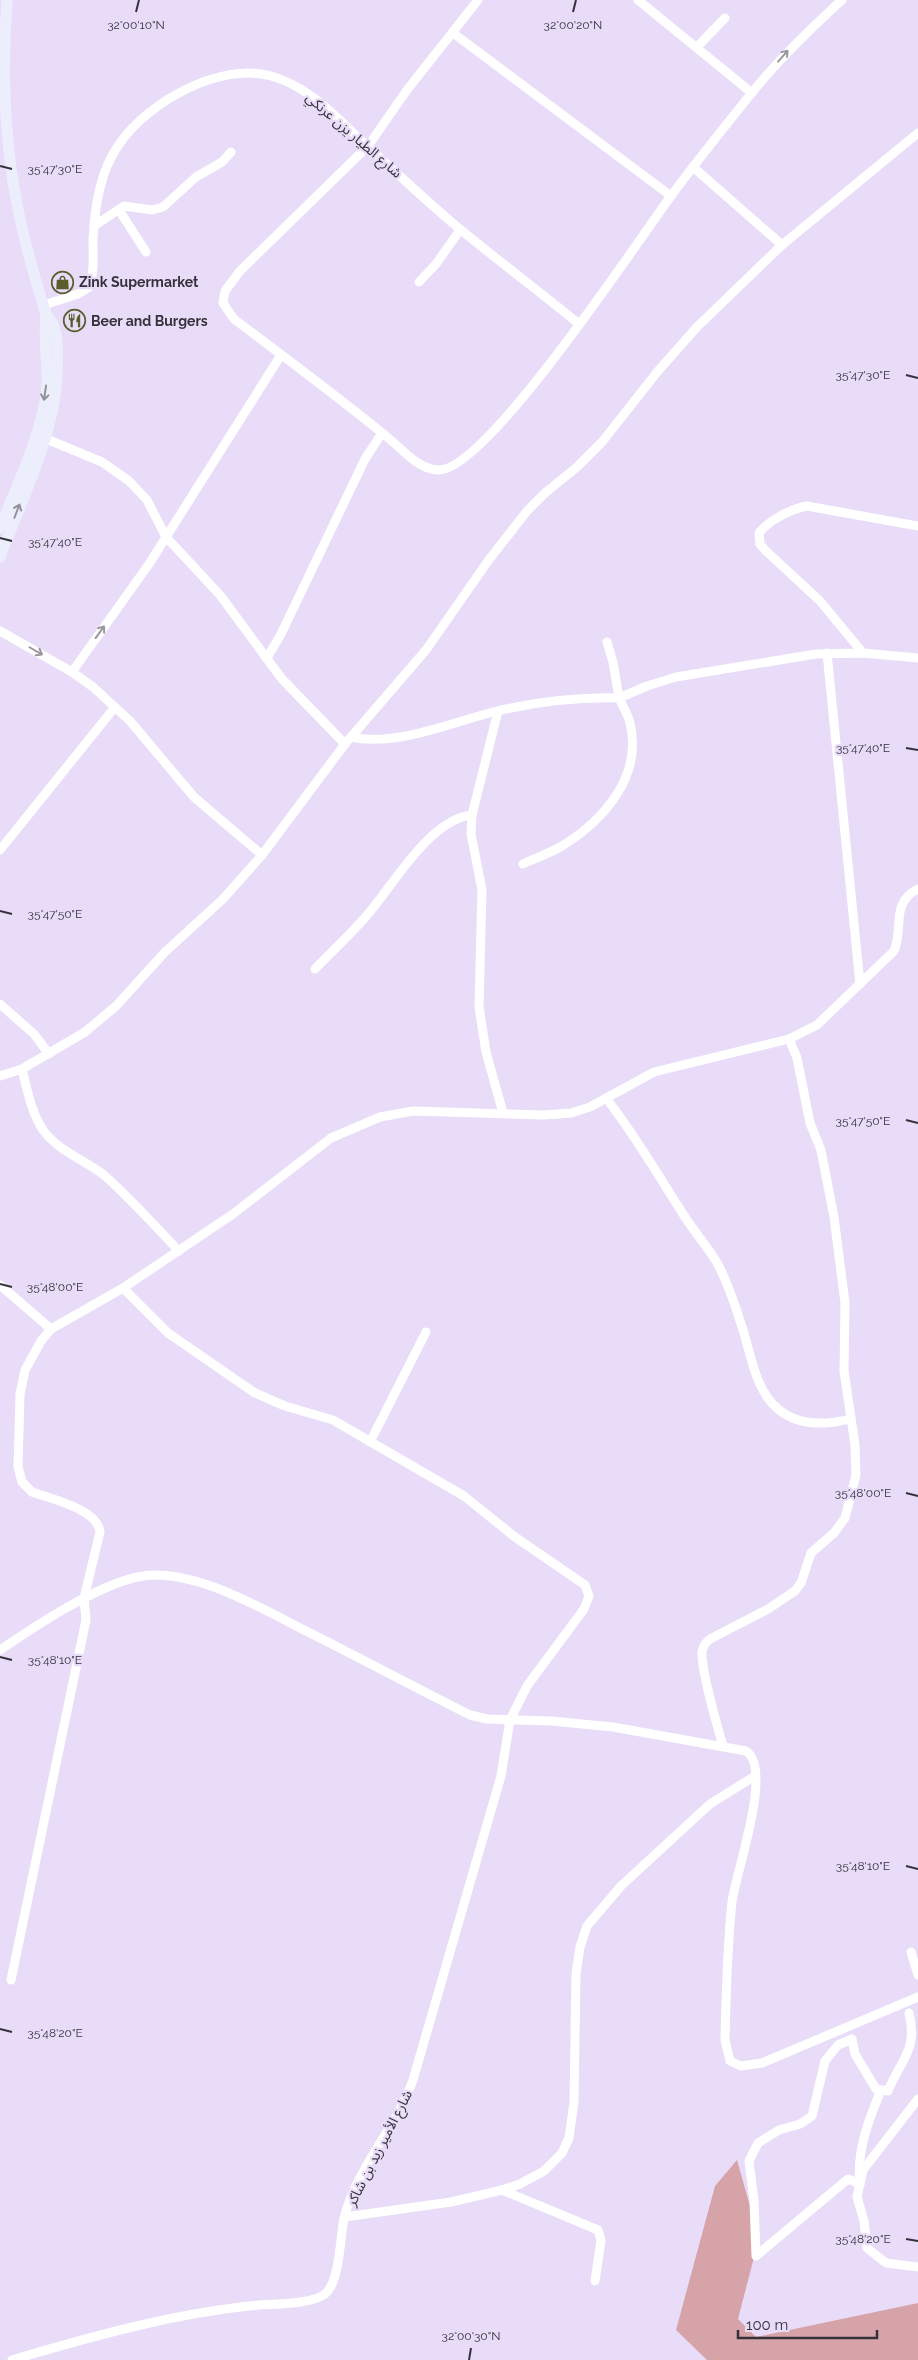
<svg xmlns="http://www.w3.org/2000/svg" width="918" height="2360" viewBox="0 0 918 2360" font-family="Raleway,'Noto Sans Arabic',sans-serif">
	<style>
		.forest { fill: #d6a3a8 }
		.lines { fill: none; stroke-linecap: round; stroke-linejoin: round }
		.street { stroke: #fff; stroke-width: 9 }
		.secondary { stroke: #eceffb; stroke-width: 11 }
		.oneway { stroke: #9a989e }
		.oneway2 { stroke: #91909c }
		.ticks { fill: none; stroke: #36323c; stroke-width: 2 }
		.labels { text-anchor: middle; stroke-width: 4.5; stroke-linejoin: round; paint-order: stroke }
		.street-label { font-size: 14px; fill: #36323c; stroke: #e8dcf8 }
		.poi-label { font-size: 14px; font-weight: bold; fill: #36323c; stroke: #e8dcf8; text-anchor: start }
		.ticks-label { font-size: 12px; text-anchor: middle; fill: #36323c; stroke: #e8dcf8; stroke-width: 4.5; stroke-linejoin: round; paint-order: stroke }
	</style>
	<rect width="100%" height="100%" fill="#e8dcf8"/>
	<polygon class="forest" points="737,2160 759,2238 738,2319 756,2337 918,2303 918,2360 707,2360 676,2330 715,2186"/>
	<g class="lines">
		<g class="street">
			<path d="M 478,0 L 407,90 L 368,146 L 240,271 L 225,291 L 223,303 L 234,319 C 283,356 333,393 381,432 C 393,441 403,452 415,461 C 422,466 430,470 439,470 C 487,470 637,242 671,196 C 696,162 723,129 750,95 C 778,60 809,30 842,0"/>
			<polyline points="638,0 752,93"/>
			<polyline points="453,33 671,196"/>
			<polyline points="697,47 725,18"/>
			<polyline points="693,167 782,245"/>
			<polyline points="119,210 146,252"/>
			<polyline points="94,226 124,206 152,210 163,207 196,177 222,162 231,152"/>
			<polyline points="419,282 436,264 460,230"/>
			<path d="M 44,305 L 78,294 L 88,288 C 95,273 93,255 93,239 C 95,206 100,170 120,143 C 150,101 220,62 271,76 C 309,86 338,119 365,144 C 397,173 428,203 461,230 C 500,262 540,292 579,324"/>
			<polyline points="44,438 102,462 129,481 147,500 166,537 220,595 282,679 345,744"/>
			<polyline points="0,631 72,672 93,687 130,721 194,797 262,855"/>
			<polyline points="607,642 613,662 619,698 647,686 676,677 816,654 863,653 918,658"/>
			<polyline points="827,653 860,984"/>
			<path d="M 863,653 L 820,601 L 765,550 L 760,544 L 759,533 C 769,520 791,509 807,506 L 918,526"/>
			<polyline points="267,658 281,634 365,459 382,433"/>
			<polyline points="72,672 149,564 281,355"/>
			<path d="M 351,737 C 397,747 452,722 497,711 C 536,702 579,697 619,698 C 623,706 628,715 630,723 C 643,776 604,820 562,846 C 550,853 536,858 523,864"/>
			<polyline points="472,815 471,834 482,890 479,1007 486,1052 503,1113"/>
			<polyline points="0,850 115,707"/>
			<path d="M 315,969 C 332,951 352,933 368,914 C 394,884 430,819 472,815 L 498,711"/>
			<polyline points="0,1004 34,1034 49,1054"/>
			<path d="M 22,1069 C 27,1089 31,1112 43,1130 C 58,1151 85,1160 104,1175 C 131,1199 154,1225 179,1251"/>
			<polyline points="0,1076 22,1069 85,1032 116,1006 165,952 223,899 262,855 345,744 426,650 488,561 527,511 545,493 577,467 602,442 658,371 697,327 782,245 918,133"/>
			<path d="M 606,1098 C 635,1135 658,1175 683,1214 C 693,1230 706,1245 716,1261 C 725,1276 736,1307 741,1324 C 751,1352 754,1389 778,1409 C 799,1427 826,1425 850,1419"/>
			<polyline points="0,1285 51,1329"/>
			<polyline points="370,1442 426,1332"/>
			<path d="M 0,1650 C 37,1625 94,1587 137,1577 C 190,1565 262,1609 308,1632 C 362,1659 416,1688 470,1715 L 487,1719 L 551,1721 L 613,1727 L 746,1751 C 774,1769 735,1874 732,1902 C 727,1948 726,1994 725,2040 L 730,2061 L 741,2066 L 762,2063 L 918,1997"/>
			<path d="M 723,1746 C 717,1725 701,1672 702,1652 C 703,1646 706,1642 710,1639 L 768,1609 L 795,1591 L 801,1583 L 811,1553 L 834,1533 L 845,1518 L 856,1475 L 855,1445 L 844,1371 L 845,1303 L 834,1217 L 821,1150 L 810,1123 L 797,1058 L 789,1039"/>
			<polyline points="911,1952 918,1975"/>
			<path d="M 11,1980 L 86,1620 L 84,1598 L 100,1532 C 98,1509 51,1499 32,1492 L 22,1482 L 18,1467 L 20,1394 L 25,1370 L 41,1341 L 51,1329 L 123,1288 L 233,1214 L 331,1138 L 380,1117 L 413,1111 L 544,1115 L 571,1113 L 590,1107 L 654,1072 L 789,1039 L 817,1025 L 894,951 C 904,928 890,903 918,889"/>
			<path d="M 881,2090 C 869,2119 856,2152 860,2184 L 848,2179 L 756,2256 L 754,2201 L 749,2161 L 758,2143 L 779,2130 L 800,2124 L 812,2116 L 825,2061 L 838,2045 L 852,2039 L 855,2054 L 876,2089 L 888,2091 C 901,2059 918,2051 909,2013"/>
			<polyline points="918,2099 863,2170 857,2197 864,2221 867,2248 886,2263 918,2267"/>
			<polyline points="502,2190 598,2230 601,2240 595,2281"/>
			<polyline points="345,2217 451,2202 502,2190 520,2184 544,2171 562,2153 569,2138 574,2102 576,1974 580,1947 587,1926 621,1886 710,1804 755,1776"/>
			<path d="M 12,2360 C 93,2336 175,2313 259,2305 C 276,2304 312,2304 325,2294 C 340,2282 340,2237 344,2218 C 357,2167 396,2128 413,2080 L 501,1776 L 510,1720 L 527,1686 L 584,1609 L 589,1596 L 585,1585 L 515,1537 L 464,1496 L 333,1420 L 285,1406 L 255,1393 L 168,1333 L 123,1288"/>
		</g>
		<g class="secondary">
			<path d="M 0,528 C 17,485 43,432 47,386 C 48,362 43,338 46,314"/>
			<path d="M 0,557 C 21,502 56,431 57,373 C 57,359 59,341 54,327 C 52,321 47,317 45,311 C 34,276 24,240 17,204 C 4,137 2,68 7,0"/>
		</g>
	</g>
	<defs><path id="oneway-shaft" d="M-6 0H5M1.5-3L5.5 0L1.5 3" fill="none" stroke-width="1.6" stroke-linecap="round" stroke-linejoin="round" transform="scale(1.25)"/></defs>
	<g class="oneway">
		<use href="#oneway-shaft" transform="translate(783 56) rotate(-49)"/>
		<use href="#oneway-shaft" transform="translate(100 632) rotate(-54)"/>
		<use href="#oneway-shaft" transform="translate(36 651) rotate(30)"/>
	</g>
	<g class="oneway2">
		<use href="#oneway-shaft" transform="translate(45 393) rotate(98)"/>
		<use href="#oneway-shaft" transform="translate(17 511) rotate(-69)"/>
	</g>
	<path class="ticks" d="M 136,12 L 139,0M 573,12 L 576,0M 0,166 L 12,169M 906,375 L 918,378M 0,538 L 12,541M 906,748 L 918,750M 0,911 L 12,914M 906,1120 L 918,1123M 0,1284 L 12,1287M 906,1493 L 918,1496M 0,1657 L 12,1660M 906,1866 L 918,1869M 0,2029 L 12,2032M 906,2239 L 918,2241M 469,2360 L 471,2348"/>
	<defs>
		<symbol id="shop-ring" viewBox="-11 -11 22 22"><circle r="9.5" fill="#e8dcf8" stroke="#5a5e2c" stroke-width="1.5"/><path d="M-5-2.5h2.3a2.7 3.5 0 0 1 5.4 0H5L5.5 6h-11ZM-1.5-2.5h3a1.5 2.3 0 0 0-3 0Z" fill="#5a5e2c"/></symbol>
		<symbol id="restaurant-ring" viewBox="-11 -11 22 22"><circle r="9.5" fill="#e8dcf8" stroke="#5a5e2c" stroke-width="1.5"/><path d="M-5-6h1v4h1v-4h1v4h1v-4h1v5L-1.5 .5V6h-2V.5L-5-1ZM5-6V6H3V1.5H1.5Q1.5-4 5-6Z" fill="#5a5e2c"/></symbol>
	</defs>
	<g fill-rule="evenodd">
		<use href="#shop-ring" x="50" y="270" width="25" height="25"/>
		<use href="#restaurant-ring" x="62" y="308" width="25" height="25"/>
	</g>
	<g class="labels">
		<g class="street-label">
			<text transform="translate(354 135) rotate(41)" y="5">شارع الطيار يزن عرنكي</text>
			<text transform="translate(379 2148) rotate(-63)" y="5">شارع الأمير زيد بن شاكر</text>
		</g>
		<g class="poi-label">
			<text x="79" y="287">Zink Supermarket</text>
			<text x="91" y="326">Beer and Burgers</text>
		</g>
	</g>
	<g class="ticks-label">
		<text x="136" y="29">32°00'10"N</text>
		<text x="573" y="29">32°00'20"N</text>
		<text x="55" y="173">35°47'30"E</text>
		<text x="863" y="379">35°47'30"E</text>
		<text x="55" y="546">35°47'40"E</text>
		<text x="863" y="752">35°47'40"E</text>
		<text x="55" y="918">35°47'50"E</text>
		<text x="863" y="1125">35°47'50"E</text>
		<text x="55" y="1291">35°48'00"E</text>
		<text x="863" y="1497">35°48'00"E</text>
		<text x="55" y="1664">35°48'10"E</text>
		<text x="863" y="1870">35°48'10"E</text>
		<text x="55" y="2037">35°48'20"E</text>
		<text x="863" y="2243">35°48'20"E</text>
		<text x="471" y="2340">32°00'30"N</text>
	</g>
	<path d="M738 2330v8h139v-8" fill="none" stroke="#36323c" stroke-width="2.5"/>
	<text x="746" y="2330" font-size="15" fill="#36323c" stroke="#e8dcf8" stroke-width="4" paint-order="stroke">100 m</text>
</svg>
